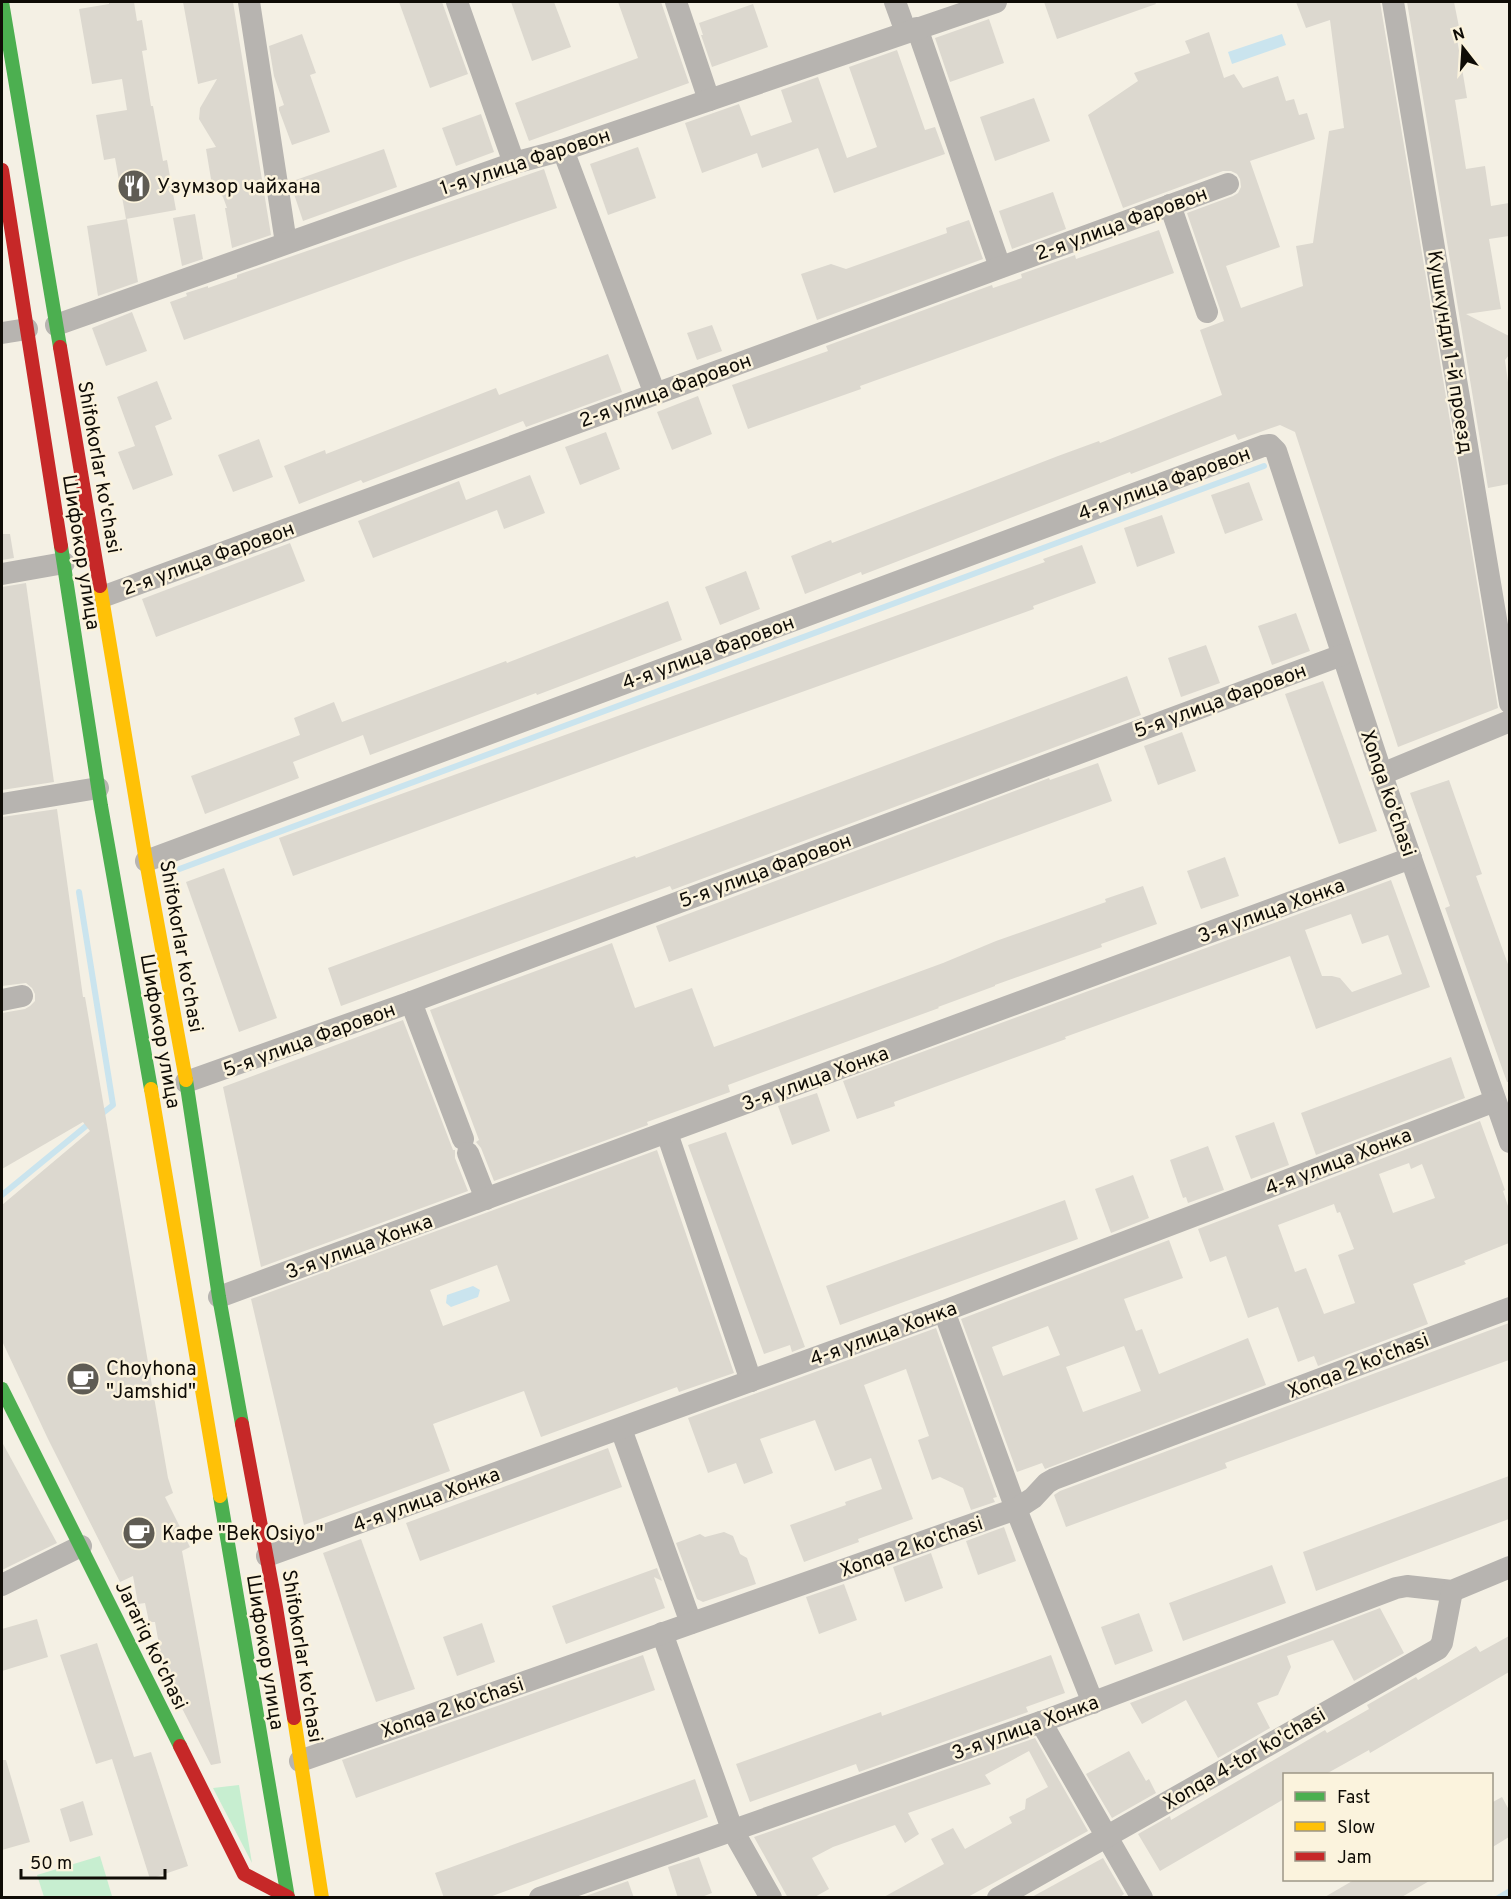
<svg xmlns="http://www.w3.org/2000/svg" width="1511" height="1899" viewBox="0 0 1511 1899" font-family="Overpass,sans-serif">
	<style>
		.green { fill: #c7eed0 }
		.water { fill: #cae4ee }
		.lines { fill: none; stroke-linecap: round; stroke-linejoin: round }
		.stream { stroke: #cae4ee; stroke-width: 6 }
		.building { fill: #dcd8cf; fill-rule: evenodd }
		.street { stroke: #b7b4b0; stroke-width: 22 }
		.fast { stroke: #4caf50; stroke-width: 14 }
		.slow { stroke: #ffc107; stroke-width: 14 }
		.jam { stroke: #c62828; stroke-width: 14 }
		.labels { text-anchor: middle; stroke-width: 5; stroke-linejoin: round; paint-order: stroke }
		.street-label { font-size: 20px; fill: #0f0c06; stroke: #fbf3dd }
		.poi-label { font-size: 20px; fill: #0f0c06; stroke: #fbf3dd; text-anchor: start }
	</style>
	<rect width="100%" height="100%" fill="#f4f0e4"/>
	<g class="green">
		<polygon points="239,1785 252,1863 213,1788"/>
		<polygon points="100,1856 112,1896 44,1897 37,1875"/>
	</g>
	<g class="water">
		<polygon points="1282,34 1286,45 1232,64 1228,52"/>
		<polygon points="473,1286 480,1290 478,1297 451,1307 446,1303 447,1295"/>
	</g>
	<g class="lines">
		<g class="stream">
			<polyline points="166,874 1264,466"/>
			<polyline points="79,892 113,1105 99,1116"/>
			<polyline points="2,1195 91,1122"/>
			<polyline points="1498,1898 1510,1891"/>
		</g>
	</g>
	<g class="building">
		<polygon points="109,2 134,2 137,21 142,20 147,50 142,51 151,106 153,106 163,161 167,160 176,210 126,219 115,158 104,160 96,115 127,110 122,79 92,84 79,9 109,4"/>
		<polygon points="183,2 233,2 271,235 232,248 225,208 227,208 223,197 212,185 206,149 216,147 199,119 200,108 217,79 198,84"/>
		<polygon points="399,2 442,2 468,74 430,88"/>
		<polygon points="511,2 554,2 571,47 532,61"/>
		<polygon points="618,2 661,2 689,83 529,141 515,103 638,58"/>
		<polygon points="1044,2 1155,2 1156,4 1057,39"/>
		<polygon points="1296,2 1380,2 1498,708 1398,747 1295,432 1280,425 1238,440 1235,434 1131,474 1130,472 862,575 861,572 805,594 791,556 831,540 832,543 1058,456 1099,441 1100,443 1222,395 1200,330 1224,321 1187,213 1233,196 1238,193 1241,187 1240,179 1237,174 1231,171 1223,171 1123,208 1088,115 1138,81 1134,73 1190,53 1185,41 1209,32 1224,78 1234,74 1243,88 1278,76 1286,101 1294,99 1299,115 1307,113 1315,139 1250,161 1280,247 1226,266 1241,308 1303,286 1296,246 1313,243 1329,131 1344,128 1330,20 1306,28"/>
		<polygon points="1407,2 1454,2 1459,27 1455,27 1467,98 1455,100 1466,169 1485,166 1491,206 1509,203 1509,236 1489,239 1501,309 1466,314 1509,336 1509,355 1505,360 1509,390 1509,484 1488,488"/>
		<polygon points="753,4 768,47 712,67 701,35 703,35 699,23"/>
		<polygon points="989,19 1004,63 950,82 935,38"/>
		<polygon points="302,34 316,73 310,75 330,132 292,145 279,110 279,107 284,105 274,76 269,46"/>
		<polygon points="897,50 925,130 935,127 945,154 834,193 818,148 762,168 757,153 702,173 685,123 739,104 751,136 792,122 781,90 818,77 847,158 877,147 849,67"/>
		<polygon points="1034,98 1050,141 995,161 980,117"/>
		<polygon points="481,114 494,152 456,166 442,128"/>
		<polygon points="638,147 656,198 608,215 590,164"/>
		<polygon points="384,149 397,187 303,221 290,182"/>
		<polygon points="544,169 557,208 406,260 184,340 170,302 187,296 186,293 208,286 208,288 237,278 237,275 278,261"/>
		<polygon points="1053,192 1066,229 1012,249 999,211"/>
		<polygon points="195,214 203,259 182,266 173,218"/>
		<polygon points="127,219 138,282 98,296 87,226"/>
		<polygon points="969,220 983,259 817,320 801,274 831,264 846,269 947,233 946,228"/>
		<polygon points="1159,230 1174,273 860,386 861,389 748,429 732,385 828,351 826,346 992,285 993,288 1022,278 1021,274 1075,255 1076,259"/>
		<polygon points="132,312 147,351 106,366 92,328"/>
		<polygon points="712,325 722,351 697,360 687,333"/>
		<polygon points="608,354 622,392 526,427 523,421 363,483 361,480 299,504 284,466 325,450 326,454 496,388 499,395"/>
		<polygon points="157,381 172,419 155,426 173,475 133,490 118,452 135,446 117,397"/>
		<polygon points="698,396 712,434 672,450 657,412"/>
		<polygon points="606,432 620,469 580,485 565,447"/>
		<polygon points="259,439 273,477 233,492 218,455"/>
		<polygon points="530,475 545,513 504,529 497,510 373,558 358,521 459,481 466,500"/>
		<polygon points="1249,482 1263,520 1225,534 1211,495"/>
		<polygon points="1162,515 1175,553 1137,567 1124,528"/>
		<polygon points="2,534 10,534 14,558 2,560"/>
		<polygon points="290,543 305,581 156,637 142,599"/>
		<polygon points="1082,545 1096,583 1033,606 1034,609 656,744 293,876 279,838 1045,562 1043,559"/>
		<polygon points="746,571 760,609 720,625 705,587"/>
		<polygon points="26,583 54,782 2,790 2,587"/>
		<polygon points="668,601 682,640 537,695 536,693 370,755 363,735 293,762 299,778 205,814 191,776 300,735 294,718 334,702 342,722 506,661 507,663"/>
		<polygon points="1296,613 1310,651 1272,665 1258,626"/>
		<polygon points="1206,645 1220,683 1181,697 1168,658"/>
		<polygon points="1127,676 1141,715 672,890 670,886 341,1006 328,968 635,856 636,858"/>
		<polygon points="1323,681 1377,831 1339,844 1285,694"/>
		<polygon points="1182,732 1196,771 1158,785 1144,746"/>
		<polygon points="1098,763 1112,801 669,962 656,926 1049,778 1050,780"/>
		<polygon points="1449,780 1482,874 1476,876 1509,967 1509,1082 1507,1082 1445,908 1450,906 1410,793"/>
		<polygon points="57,809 83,997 85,997 168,1478 173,1493 165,1497 190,1547 182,1551 221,1763 211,1765 164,1673 155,1622 149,1622 145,1603 138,1604 133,1576 120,1582 48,1439 2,1341 2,1205 90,1131 83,1122 2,1169 2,1013 25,1009 30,1006 35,1001 35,994 32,988 26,983 2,986 2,817"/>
		<polygon points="1225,857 1239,896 1201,909 1187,871"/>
		<polygon points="224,868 277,1018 239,1032 186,882"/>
		<path d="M 1391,880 L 1430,987 L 1316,1029 L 1290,956 L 1065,1037 L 1066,1039 L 894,1102 L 895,1106 L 857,1119 L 843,1081 ZM 1351,914 L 1362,944 L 1388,935 L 1402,974 L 1352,992 L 1340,978 L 1332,976 L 1322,976 L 1305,930 Z"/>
		<polygon points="1143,886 1157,924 1101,944 1102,947 995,985 995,986 938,1007 939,1008 728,1085 730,1092 647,1122 648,1125 494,1181 481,1148 476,1142 479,1140 430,1010 612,943 635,1008 692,988 714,1047 943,963 996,941 1106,902 1105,899"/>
		<polygon points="403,1020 453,1150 455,1150 455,1158 468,1191 261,1267 223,1087"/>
		<polygon points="1451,1057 1465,1098 1316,1155 1301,1113"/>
		<polygon points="817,1093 830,1131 792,1145 778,1106"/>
		<path d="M 1480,1121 L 1505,1190 L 1503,1191 L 1509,1209 L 1509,1243 L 1464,1261 L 1466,1264 L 1413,1284 L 1428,1324 L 1318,1366 L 1314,1356 L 1298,1362 L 1278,1307 L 1248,1318 L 1226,1256 L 1210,1262 L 1198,1229 ZM 1409,1163 L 1411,1169 L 1422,1164 L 1435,1198 L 1393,1213 L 1379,1174 ZM 1334,1204 L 1337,1213 L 1340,1212 L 1354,1249 L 1338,1255 L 1355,1303 L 1324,1314 L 1306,1268 L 1295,1272 L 1278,1225 Z"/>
		<polygon points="1274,1122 1289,1165 1251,1179 1235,1136"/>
		<polygon points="726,1132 805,1347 792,1352 790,1345 764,1354 688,1145"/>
		<polygon points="1208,1146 1224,1190 1188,1203 1186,1197 1183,1198 1170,1160"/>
		<path d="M 657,1150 L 734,1373 L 679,1392 L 677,1387 L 541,1437 L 524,1391 L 433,1424 L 450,1471 L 304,1525 L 251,1299 ZM 497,1265 L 510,1301 L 443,1326 L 430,1290 Z"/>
		<polygon points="1133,1175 1149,1218 1111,1233 1095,1189"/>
		<polygon points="1065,1200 1078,1239 840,1325 826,1286"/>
		<path d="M 1169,1240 L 1183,1278 L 1124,1299 L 1136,1331 L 1142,1329 L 1159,1374 L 1248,1338 L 1266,1385 L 1045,1469 L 1042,1463 L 1017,1472 L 961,1319 ZM 1048,1326 L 1060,1355 L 1003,1376 L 992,1347 ZM 1124,1346 L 1141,1391 L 1083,1412 L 1066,1367 Z"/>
		<polygon points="1509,1323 1509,1360 1225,1463 1227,1468 1066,1527 1054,1495 1060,1491"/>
		<polygon points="936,1328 997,1497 993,1498 995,1502 971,1510 963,1488 940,1477 932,1480 918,1440 929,1436 906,1369 864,1385 913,1519 858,1539 859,1542 804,1562 790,1525 846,1505 845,1502 882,1489 871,1458 835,1471 815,1420 760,1439 773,1473 744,1484 736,1463 708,1473 688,1418"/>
		<polygon points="2,1442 57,1543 2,1570"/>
		<polygon points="608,1448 622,1487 420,1561 406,1523"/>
		<polygon points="1509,1476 1509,1519 1316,1591 1303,1552"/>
		<polygon points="1004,1527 1016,1561 978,1575 966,1541"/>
		<polygon points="724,1532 733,1536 740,1554 747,1558 756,1584 703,1602 697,1599 676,1543 700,1534 705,1537"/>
		<polygon points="361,1539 415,1689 376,1702 323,1553"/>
		<polygon points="931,1553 943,1588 905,1602 893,1567"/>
		<polygon points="1272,1565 1286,1603 1183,1641 1169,1603"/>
		<polygon points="657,1568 662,1581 654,1577 665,1608 566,1644 552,1606"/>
		<polygon points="844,1584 857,1620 819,1634 806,1597"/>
		<polygon points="1380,1608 1404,1653 1354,1681 1333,1640 1287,1656 1291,1667 1278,1695 1257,1703 1270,1728 1218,1758 1186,1700 1142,1724 1130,1703"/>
		<polygon points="1139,1613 1153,1651 1115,1665 1101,1627"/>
		<polygon points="37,1619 48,1657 2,1671 2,1629"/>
		<polygon points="482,1623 495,1662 457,1676 443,1637"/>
		<polygon points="1509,1636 1509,1672 1370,1753 1369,1750 1326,1774 1284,1774 1284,1799 1160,1871 1138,1834 1170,1816 1171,1820 1325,1730 1327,1733 1369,1709 1367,1705 1416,1677 1418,1680 1476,1646 1480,1652"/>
		<polygon points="97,1643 134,1757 151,1752 188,1866 150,1879 112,1759 96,1764 60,1655"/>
		<polygon points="643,1655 655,1690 356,1798 342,1760"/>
		<polygon points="1051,1655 1065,1693 1026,1707 1028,1712 859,1772 856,1764 750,1802 736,1764 881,1712 882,1716"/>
		<polygon points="1035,1738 1088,1831 966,1898 882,1898 944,1864 931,1839 953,1828 965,1849 1012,1823 1009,1817 1025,1809 1026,1799 1048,1787 1029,1751 985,1775 991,1784 908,1813 919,1834 905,1843 895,1825 833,1847 812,1858 829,1889 813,1898 788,1898 754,1837"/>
		<polygon points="1129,1751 1146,1781 1149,1779 1156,1793 1112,1818 1086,1774"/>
		<polygon points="2,1760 6,1760 30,1842 2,1850"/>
		<polygon points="695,1779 708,1817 487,1898 444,1898 435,1873"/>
		<polygon points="1502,1797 1509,1810 1509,1837 1491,1848 1491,1803"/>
		<polygon points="83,1801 93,1835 70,1842 60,1809"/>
		<polygon points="699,1857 712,1893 699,1898 678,1898 668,1867"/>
		<polygon points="1103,1858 1124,1894 1119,1898 1030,1898"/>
		<polygon points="1354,1880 1431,1880 1400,1898 1323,1898"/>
		<polygon points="628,1881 634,1898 583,1898 583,1897"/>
	</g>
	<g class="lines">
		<g class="street">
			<polyline points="249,2 286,243"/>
			<polyline points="457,2 514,163"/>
			<polyline points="676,2 709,100"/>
			<polyline points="895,2 906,32"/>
			<polyline points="1393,2 1510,703"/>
			<polyline points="917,28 1000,267"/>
			<polyline points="563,150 655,394"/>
			<polyline points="1170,205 1207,312"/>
			<polyline points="56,325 514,163 563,150 996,2"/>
			<polyline points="2,333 27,329"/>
			<polyline points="2,574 64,563"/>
			<polyline points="102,597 1228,184"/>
			<polyline points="1382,774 1510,721"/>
			<polyline points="2,804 98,788"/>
			<polyline points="146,861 1263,446 1270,445 1276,451 1386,787 1510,1142"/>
			<polyline points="2,1000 22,996"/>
			<polyline points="411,1002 463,1139"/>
			<polyline points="186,1082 411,1002 1342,655"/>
			<polyline points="667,1133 751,1381"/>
			<polyline points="468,1153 486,1199"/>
			<polyline points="219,1297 1411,858"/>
			<polyline points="944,1311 1016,1509 1093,1703"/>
			<polyline points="621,1429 691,1623"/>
			<polyline points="267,1556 944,1311 1495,1101"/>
			<polyline points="2,1585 81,1546"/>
			<polyline points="662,1633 732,1829 771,1898"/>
			<polyline points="1041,1722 1142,1898"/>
			<polyline points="300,1761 1016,1509 1033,1498 1047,1483 1054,1479 1510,1308"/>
			<polyline points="540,1898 1041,1722 1396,1588 1407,1586 1452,1591 1510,1567"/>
			<polyline points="998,1898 1438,1649 1442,1643 1452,1591"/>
		</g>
		<g class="fast">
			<polyline points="2,2 60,347"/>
			<polyline points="61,546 101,806 151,1089"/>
			<polyline points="186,1080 219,1297 242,1424"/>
			<polyline points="2,1389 180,1746"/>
			<polyline points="220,1496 288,1898"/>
		</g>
		<g class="slow">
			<polyline points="100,586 146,861 186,1080"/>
			<polyline points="151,1089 220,1496"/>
			<polyline points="294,1718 322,1898"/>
		</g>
		<g class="jam">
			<polyline points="2,170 61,546"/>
			<polyline points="60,347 100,586"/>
			<polyline points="242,1424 276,1607 294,1718"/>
			<polyline points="180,1746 244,1874 288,1897"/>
		</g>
	</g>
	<defs>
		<symbol id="restaurant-disc" viewBox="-11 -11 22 22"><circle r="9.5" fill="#5f5c54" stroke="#fbf3dd"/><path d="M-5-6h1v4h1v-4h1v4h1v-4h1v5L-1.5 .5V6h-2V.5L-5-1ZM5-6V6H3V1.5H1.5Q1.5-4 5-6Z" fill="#fff"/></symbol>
		<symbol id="cafe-disc" viewBox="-11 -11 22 22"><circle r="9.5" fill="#5f5c54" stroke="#fbf3dd"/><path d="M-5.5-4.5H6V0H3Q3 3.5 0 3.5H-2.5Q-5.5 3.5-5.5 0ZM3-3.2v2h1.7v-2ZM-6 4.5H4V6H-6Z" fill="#fff"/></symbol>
	</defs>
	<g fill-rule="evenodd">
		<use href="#restaurant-disc" x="115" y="167" width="38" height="38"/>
		<use href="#cafe-disc" x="64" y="1360" width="38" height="38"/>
		<use href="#cafe-disc" x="120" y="1514" width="38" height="38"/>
	</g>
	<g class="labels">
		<g class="street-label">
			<text transform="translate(525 161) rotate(-18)" y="7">1-я улица Фаровон</text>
			<text transform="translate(1121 223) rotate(-20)" y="7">2-я улица Фаровон</text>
			<text transform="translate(1451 352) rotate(81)" y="7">Кушкунди 1-й проезд</text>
			<text transform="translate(665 390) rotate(-20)" y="7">2-я улица Фаровон</text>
			<text transform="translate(100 467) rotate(80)" y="7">Shifokorlar ko'chasi</text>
			<text transform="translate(1164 483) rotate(-20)" y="7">4-я улица Фаровон</text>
			<text transform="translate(82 552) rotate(81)" y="7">Шифокор улица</text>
			<text transform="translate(208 558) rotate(-20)" y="7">2-я улица Фаровон</text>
			<text transform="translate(708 652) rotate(-20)" y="7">4-я улица Фаровон</text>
			<text transform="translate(1220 700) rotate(-20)" y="7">5-я улица Фаровон</text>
			<text transform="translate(1389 793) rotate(71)" y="7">Xonqa ko'chasi</text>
			<text transform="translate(765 870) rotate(-20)" y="7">5-я улица Фаровон</text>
			<text transform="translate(1271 910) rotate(-20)" y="7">3-я улица Хонка</text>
			<text transform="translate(182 946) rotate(80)" y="7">Shifokorlar ko'chasi</text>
			<text transform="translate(161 1031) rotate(80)" y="7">Шифокор улица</text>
			<text transform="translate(309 1039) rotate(-20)" y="7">5-я улица Фаровон</text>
			<text transform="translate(815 1078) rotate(-20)" y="7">3-я улица Хонка</text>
			<text transform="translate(1338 1161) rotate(-21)" y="7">4-я улица Хонка</text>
			<text transform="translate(359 1246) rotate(-20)" y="7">3-я улица Хонка</text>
			<text transform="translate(883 1333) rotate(-20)" y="7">4-я улица Хонка</text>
			<text transform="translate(1358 1365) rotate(-21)" y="7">Xonqa 2 ko'chasi</text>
			<text transform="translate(426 1499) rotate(-20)" y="7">4-я улица Хонка</text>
			<text transform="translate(911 1546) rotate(-19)" y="7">Xonqa 2 ko'chasi</text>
			<text transform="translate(152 1645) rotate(64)" y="7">Jarariq ko'chasi</text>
			<text transform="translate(266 1652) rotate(81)" y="7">Шифокор улица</text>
			<text transform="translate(303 1656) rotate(81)" y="7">Shifokorlar ko'chasi</text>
			<text transform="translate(452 1707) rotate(-19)" y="7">Xonqa 2 ko'chasi</text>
			<text transform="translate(1025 1727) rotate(-20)" y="7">3-я улица Хонка</text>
			<text transform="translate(1244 1758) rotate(-30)" y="7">Xonqa 4-tor ko'chasi</text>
		</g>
		<g class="poi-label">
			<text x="157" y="193">Узумзор чайхана</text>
			<text x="106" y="1375">Choyhona<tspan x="106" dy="23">"Jamshid"</tspan></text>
			<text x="162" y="1540">Кафе "Bek Osiyo"</text>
		</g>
	</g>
	<rect width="1511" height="1899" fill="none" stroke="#0f0c06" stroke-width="6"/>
	<rect x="1283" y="1773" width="210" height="108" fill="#fbf3dd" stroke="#9d9787" stroke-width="1.5"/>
	<rect x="1295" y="1792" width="30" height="9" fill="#4caf50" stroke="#9d9787" stroke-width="1.5"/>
	<text x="1337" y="1803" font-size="18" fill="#0f0c06">Fast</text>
	<rect x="1295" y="1822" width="30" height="9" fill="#ffc107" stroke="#9d9787" stroke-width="1.5"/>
	<text x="1337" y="1833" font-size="18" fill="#0f0c06">Slow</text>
	<rect x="1295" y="1852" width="30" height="9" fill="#c62828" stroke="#9d9787" stroke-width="1.5"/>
	<text x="1337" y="1863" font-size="18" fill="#0f0c06">Jam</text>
	<g transform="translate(1463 48) rotate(343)" stroke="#fbf3dd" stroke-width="4.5" paint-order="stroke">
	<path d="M0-4.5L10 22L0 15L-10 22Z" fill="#0f0c06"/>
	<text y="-9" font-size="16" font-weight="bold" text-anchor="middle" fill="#0f0c06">N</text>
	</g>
	<path d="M21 1869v9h144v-9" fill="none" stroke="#0f0c06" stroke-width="3"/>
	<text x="30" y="1869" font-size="18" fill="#0f0c06" stroke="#fbf3dd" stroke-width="4.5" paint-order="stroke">50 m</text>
</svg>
